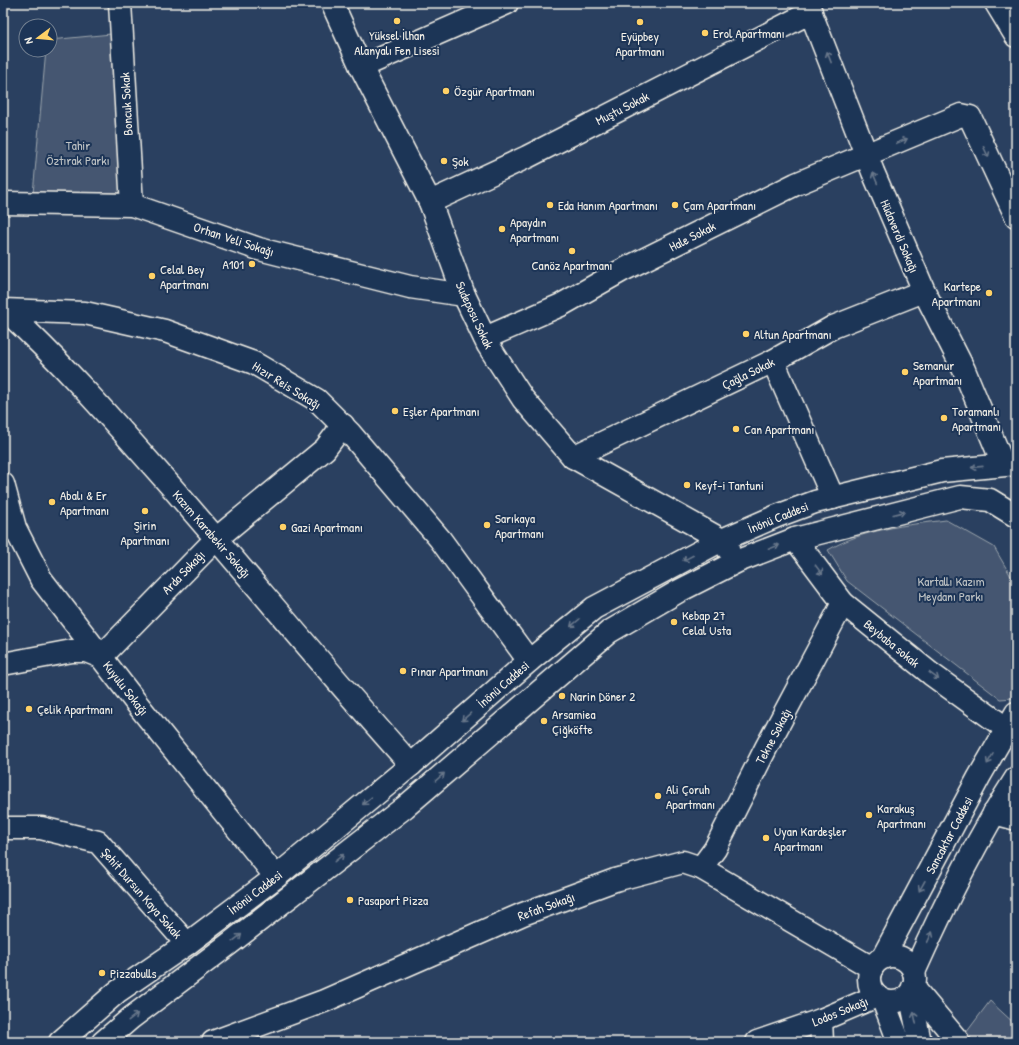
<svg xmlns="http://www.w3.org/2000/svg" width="1019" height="1045" viewBox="0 0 1019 1045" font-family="'Patrick Hand',sans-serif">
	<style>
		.green { fill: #445771; stroke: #9ca4ac }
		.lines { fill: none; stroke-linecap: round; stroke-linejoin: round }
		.minor-casing { stroke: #f4f1e8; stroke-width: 25 }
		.tertiary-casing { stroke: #f4f1e8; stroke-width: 25 }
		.minor { stroke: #1d3557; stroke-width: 22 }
		.tertiary { stroke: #1d3557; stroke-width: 22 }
		.oneway { stroke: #68778a }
		.poi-dot { fill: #ffd166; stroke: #1d3557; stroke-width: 1.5 }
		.labels { text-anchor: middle; stroke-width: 4; stroke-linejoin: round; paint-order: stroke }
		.poi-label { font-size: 13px; fill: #f4f1e8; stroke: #1d3557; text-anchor: start }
		.street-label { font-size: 13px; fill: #f4f1e8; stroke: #1d3557 }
		.park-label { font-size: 13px; fill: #bfc3c4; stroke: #1d3557 }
	</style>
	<rect width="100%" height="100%" fill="#2a4060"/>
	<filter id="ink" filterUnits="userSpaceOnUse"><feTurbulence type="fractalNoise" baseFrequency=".025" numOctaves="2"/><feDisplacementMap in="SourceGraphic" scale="8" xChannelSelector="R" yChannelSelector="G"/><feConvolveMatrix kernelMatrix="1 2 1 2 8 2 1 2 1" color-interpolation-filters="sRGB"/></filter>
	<g filter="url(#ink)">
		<g class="green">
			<polygon points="111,34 121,190 118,193 33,194 46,50 50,50 50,40"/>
			<path d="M 946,520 L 994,547 L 1016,585 L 1016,693 L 1014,698 L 1000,699 L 847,581 L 828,550 C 863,529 907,525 946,520 Z"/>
			<polygon points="990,1001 1016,1025 1016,1042 969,1042 963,1037"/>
		</g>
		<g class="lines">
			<defs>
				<g id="minor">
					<polyline points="120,3 132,205"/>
					<polyline points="807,3 873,172 924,291 964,370 1003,464"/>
					<polyline points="996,3 1016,36"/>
					<polyline points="361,67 507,3"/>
					<polyline points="430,202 527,157 811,12"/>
					<polyline points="3,203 132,205 259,249 410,287 464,295"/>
					<polyline points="3,310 85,313 165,331 254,363 317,400 350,433 440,539 529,661"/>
					<path d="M 5,310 C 64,364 116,424 169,484 C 250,577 328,673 411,765"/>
					<polyline points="485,338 561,305 621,271 796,184 961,115 970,117 1016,216"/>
					<polyline points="773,361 833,498"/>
					<polyline points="573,457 773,361 833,327 924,291"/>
					<polyline points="3,484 15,528 41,579 138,705 276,877"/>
					<polyline points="795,539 843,603 931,674 1007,729"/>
					<polyline points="3,664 72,651 86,651 101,657 216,539 325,449 343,425"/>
					<polyline points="994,813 1016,819"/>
					<polyline points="3,828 41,828 98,842 187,944"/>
					<polyline points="701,868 715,849 766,748 843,603"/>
					<polyline points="913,987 959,1042"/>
					<polyline points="821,1020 822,1042"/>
					<polyline points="213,1042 324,1001 523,914 615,880 683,862 701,868 872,968"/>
					<polyline points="757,1042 821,1020 877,996"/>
				</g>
				<g id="tertiary">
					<polyline points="332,3 361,67 430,202 464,295 488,345 523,399 573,457 722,540 728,549"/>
					<circle cx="892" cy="979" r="23"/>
					<polyline points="883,957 979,777 1016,713"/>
					<path d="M 914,972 C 944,905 976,840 1016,778"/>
					<polyline points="910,993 920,1042"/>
					<polyline points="883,1000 899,1042"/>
					<polyline points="60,1042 117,992 187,944 276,877 411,765 529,661 594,608 722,540 777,516 815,502 942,471 1016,464"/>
					<polyline points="103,1042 131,1018 229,944 405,807 609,632 679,591 738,561 795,539 960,497 990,500 1016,516"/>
				</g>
			</defs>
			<use href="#minor" class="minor-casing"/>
			<use href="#tertiary" class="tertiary-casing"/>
			<use href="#minor" class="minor"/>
			<use href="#tertiary" class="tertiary"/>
		</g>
		<defs><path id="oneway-shaft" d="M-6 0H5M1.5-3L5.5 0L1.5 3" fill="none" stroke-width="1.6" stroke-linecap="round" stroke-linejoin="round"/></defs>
		<g class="oneway">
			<use href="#oneway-shaft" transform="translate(829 57) rotate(-111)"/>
			<use href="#oneway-shaft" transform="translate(902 141) rotate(-23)"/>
			<use href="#oneway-shaft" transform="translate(986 152) rotate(65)"/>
			<use href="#oneway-shaft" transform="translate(875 178) rotate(-113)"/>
			<use href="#oneway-shaft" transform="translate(977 467) rotate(174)"/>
			<use href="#oneway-shaft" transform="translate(899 513) rotate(-14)"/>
			<use href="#oneway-shaft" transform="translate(774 547) rotate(-21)"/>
			<use href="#oneway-shaft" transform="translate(688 558) rotate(152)"/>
			<use href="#oneway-shaft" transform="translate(819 570) rotate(53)"/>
			<use href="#oneway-shaft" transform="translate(575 623) rotate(140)"/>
			<use href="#oneway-shaft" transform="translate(934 676) rotate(36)"/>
			<use href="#oneway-shaft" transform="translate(466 717) rotate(139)"/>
			<use href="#oneway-shaft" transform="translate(990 759) rotate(120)"/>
			<use href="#oneway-shaft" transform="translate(440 777) rotate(-41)"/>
			<use href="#oneway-shaft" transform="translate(367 801) rotate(140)"/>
			<use href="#oneway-shaft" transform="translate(339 858) rotate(-38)"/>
			<use href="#oneway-shaft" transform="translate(922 886) rotate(119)"/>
			<use href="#oneway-shaft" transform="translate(930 937) rotate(-65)"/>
			<use href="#oneway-shaft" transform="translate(237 938) rotate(-38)"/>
			<use href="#oneway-shaft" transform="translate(133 1017) rotate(-38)"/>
			<use href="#oneway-shaft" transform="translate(915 1018) rotate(-102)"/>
		</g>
	</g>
	<g class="poi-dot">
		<circle cx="397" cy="21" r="4"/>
		<circle cx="640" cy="22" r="4"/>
		<circle cx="705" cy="33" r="4"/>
		<circle cx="446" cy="91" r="4"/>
		<circle cx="444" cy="161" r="4"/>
		<circle cx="550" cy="205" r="4"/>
		<circle cx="675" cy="205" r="4"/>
		<circle cx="502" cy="229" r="4"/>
		<circle cx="572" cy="251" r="4"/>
		<circle cx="252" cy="264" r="4"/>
		<circle cx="152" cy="276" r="4"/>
		<circle cx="989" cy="293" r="4"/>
		<circle cx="746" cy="334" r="4"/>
		<circle cx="905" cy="372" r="4"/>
		<circle cx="395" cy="411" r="4"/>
		<circle cx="944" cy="418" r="4"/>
		<circle cx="736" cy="429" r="4"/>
		<circle cx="687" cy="485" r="4"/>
		<circle cx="52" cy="502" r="4"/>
		<circle cx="145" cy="511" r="4"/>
		<circle cx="487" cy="525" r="4"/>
		<circle cx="283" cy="527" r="4"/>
		<circle cx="674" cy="622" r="4"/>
		<circle cx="403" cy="671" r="4"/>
		<circle cx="562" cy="696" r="4"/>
		<circle cx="29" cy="709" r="4"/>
		<circle cx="544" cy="721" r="4"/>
		<circle cx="658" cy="796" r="4"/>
		<circle cx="869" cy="815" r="4"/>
		<circle cx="766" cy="838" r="4"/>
		<circle cx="350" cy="900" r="4"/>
		<circle cx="102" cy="973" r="4"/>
	</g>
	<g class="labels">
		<g class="poi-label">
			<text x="713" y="38">Erol Apartmanı</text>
			<text x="397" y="40" text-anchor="middle">Yüksel İlhan<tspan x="397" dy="15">Alanyalı Fen Lisesi</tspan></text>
			<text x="640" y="41" text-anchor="middle">Eyüpbey<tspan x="640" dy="15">Apartmanı</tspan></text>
			<text x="454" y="96">Özgür Apartmanı</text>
			<text x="452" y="166">Şok</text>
			<text x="558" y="210">Eda Hanım Apartmanı</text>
			<text x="683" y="210">Çam Apartmanı</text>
			<text x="510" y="227">Apaydın<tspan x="510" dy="15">Apartmanı</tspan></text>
			<text x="244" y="269" text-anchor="end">A101</text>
			<text x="572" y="270" text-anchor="middle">Canöz Apartmanı</text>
			<text x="160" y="274">Celal Bey<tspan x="160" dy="15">Apartmanı</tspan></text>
			<text x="981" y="291" text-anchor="end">Kartepe<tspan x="981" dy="15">Apartmanı</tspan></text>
			<text x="754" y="339">Altun Apartmanı</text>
			<text x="913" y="370">Semanur<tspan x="913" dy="15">Apartmanı</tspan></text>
			<text x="403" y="416">Eşler Apartmanı</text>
			<text x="952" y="416">Toramanlı<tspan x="952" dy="15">Apartmanı</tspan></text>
			<text x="744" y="434">Can Apartmanı</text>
			<text x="695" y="490">Keyf-i Tantuni</text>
			<text x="60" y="500">Abalı &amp; Er<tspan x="60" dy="15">Apartmanı</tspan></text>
			<text x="495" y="523">Sarıkaya<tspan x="495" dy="15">Apartmanı</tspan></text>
			<text x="145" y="530" text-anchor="middle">Şirin<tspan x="145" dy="15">Apartmanı</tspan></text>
			<text x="291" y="532">Gazi Apartmanı</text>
			<text x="682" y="620">Kebap 27<tspan x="682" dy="15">Celal Usta</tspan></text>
			<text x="411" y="676">Pınar Apartmanı</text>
			<text x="570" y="701">Narin Döner 2</text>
			<text x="37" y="714">Çelik Apartmanı</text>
			<text x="552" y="719">Arsamiea<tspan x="552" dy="15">Çiğköfte</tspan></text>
			<text x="666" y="794">Ali Çoruh<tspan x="666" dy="15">Apartmanı</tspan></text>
			<text x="877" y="813">Karakuş<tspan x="877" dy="15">Apartmanı</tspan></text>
			<text x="774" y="836">Uyan Kardeşler<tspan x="774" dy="15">Apartmanı</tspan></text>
			<text x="358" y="905">Pasaport Pizza</text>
			<text x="110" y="978">Pizzabulls</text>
		</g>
		<g class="street-label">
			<text transform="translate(126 104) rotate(-93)" y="5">Boncuk Sokak</text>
			<text transform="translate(622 108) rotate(-27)" y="5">Muştu Sokak</text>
			<text transform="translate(692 236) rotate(-27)" y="5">Hale Sokak</text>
			<text transform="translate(900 236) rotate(67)" y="5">Hüdaverdi Sokağı</text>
			<text transform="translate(234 239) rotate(18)" y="5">Orhan Veli Sokağı</text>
			<text transform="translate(475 315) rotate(65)" y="5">Sudeposu Sokak</text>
			<text transform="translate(748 373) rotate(-26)" y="5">Çağla Sokak</text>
			<text transform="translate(287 385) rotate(32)" y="5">Hızır Reis Sokağı</text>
			<text transform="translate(778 517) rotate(-22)" y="5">İnönü Caddesi</text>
			<text transform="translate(212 534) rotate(49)" y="5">Kazım Karabekir Sokağı</text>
			<text transform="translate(183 572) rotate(-46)" y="5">Arda Sokağı</text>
			<text transform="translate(892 643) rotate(39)" y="5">Beybaba sokak</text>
			<text transform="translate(503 684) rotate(-41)" y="5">İnönü Caddesi</text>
			<text transform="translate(126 688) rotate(52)" y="5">Kuyulu Sokağı</text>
			<text transform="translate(773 736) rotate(-62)" y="5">Tekne Sokağı</text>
			<text transform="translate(949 835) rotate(-62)" y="5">Sancaktar Caddesi</text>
			<text transform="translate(255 892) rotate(-37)" y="5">İnönü Caddesi</text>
			<text transform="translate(142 893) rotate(49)" y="5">Şehit Dursun Kaya Sokak</text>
			<text transform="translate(546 906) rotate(-20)" y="5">Refah Sokağı</text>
			<text transform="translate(840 1011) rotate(-22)" y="5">Lodos Sokağı</text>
		</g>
		<g class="park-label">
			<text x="78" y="150">Tahir<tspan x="78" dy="15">Öztırak Parkı</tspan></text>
			<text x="951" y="586">Kartallı Kazım<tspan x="951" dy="15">Meydanı Parkı</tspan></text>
		</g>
	</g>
	<rect width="1019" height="1045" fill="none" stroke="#1d3557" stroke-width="16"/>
	<rect x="8" y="8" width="1003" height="1029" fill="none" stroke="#f4f1e8" stroke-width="1.5" filter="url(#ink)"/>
	<g transform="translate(38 38) rotate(254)"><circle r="19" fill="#1d3557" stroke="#738091"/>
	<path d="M0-3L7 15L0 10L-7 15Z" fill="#ffd166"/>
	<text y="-6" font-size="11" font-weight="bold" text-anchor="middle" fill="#f4f1e8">N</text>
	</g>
</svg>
